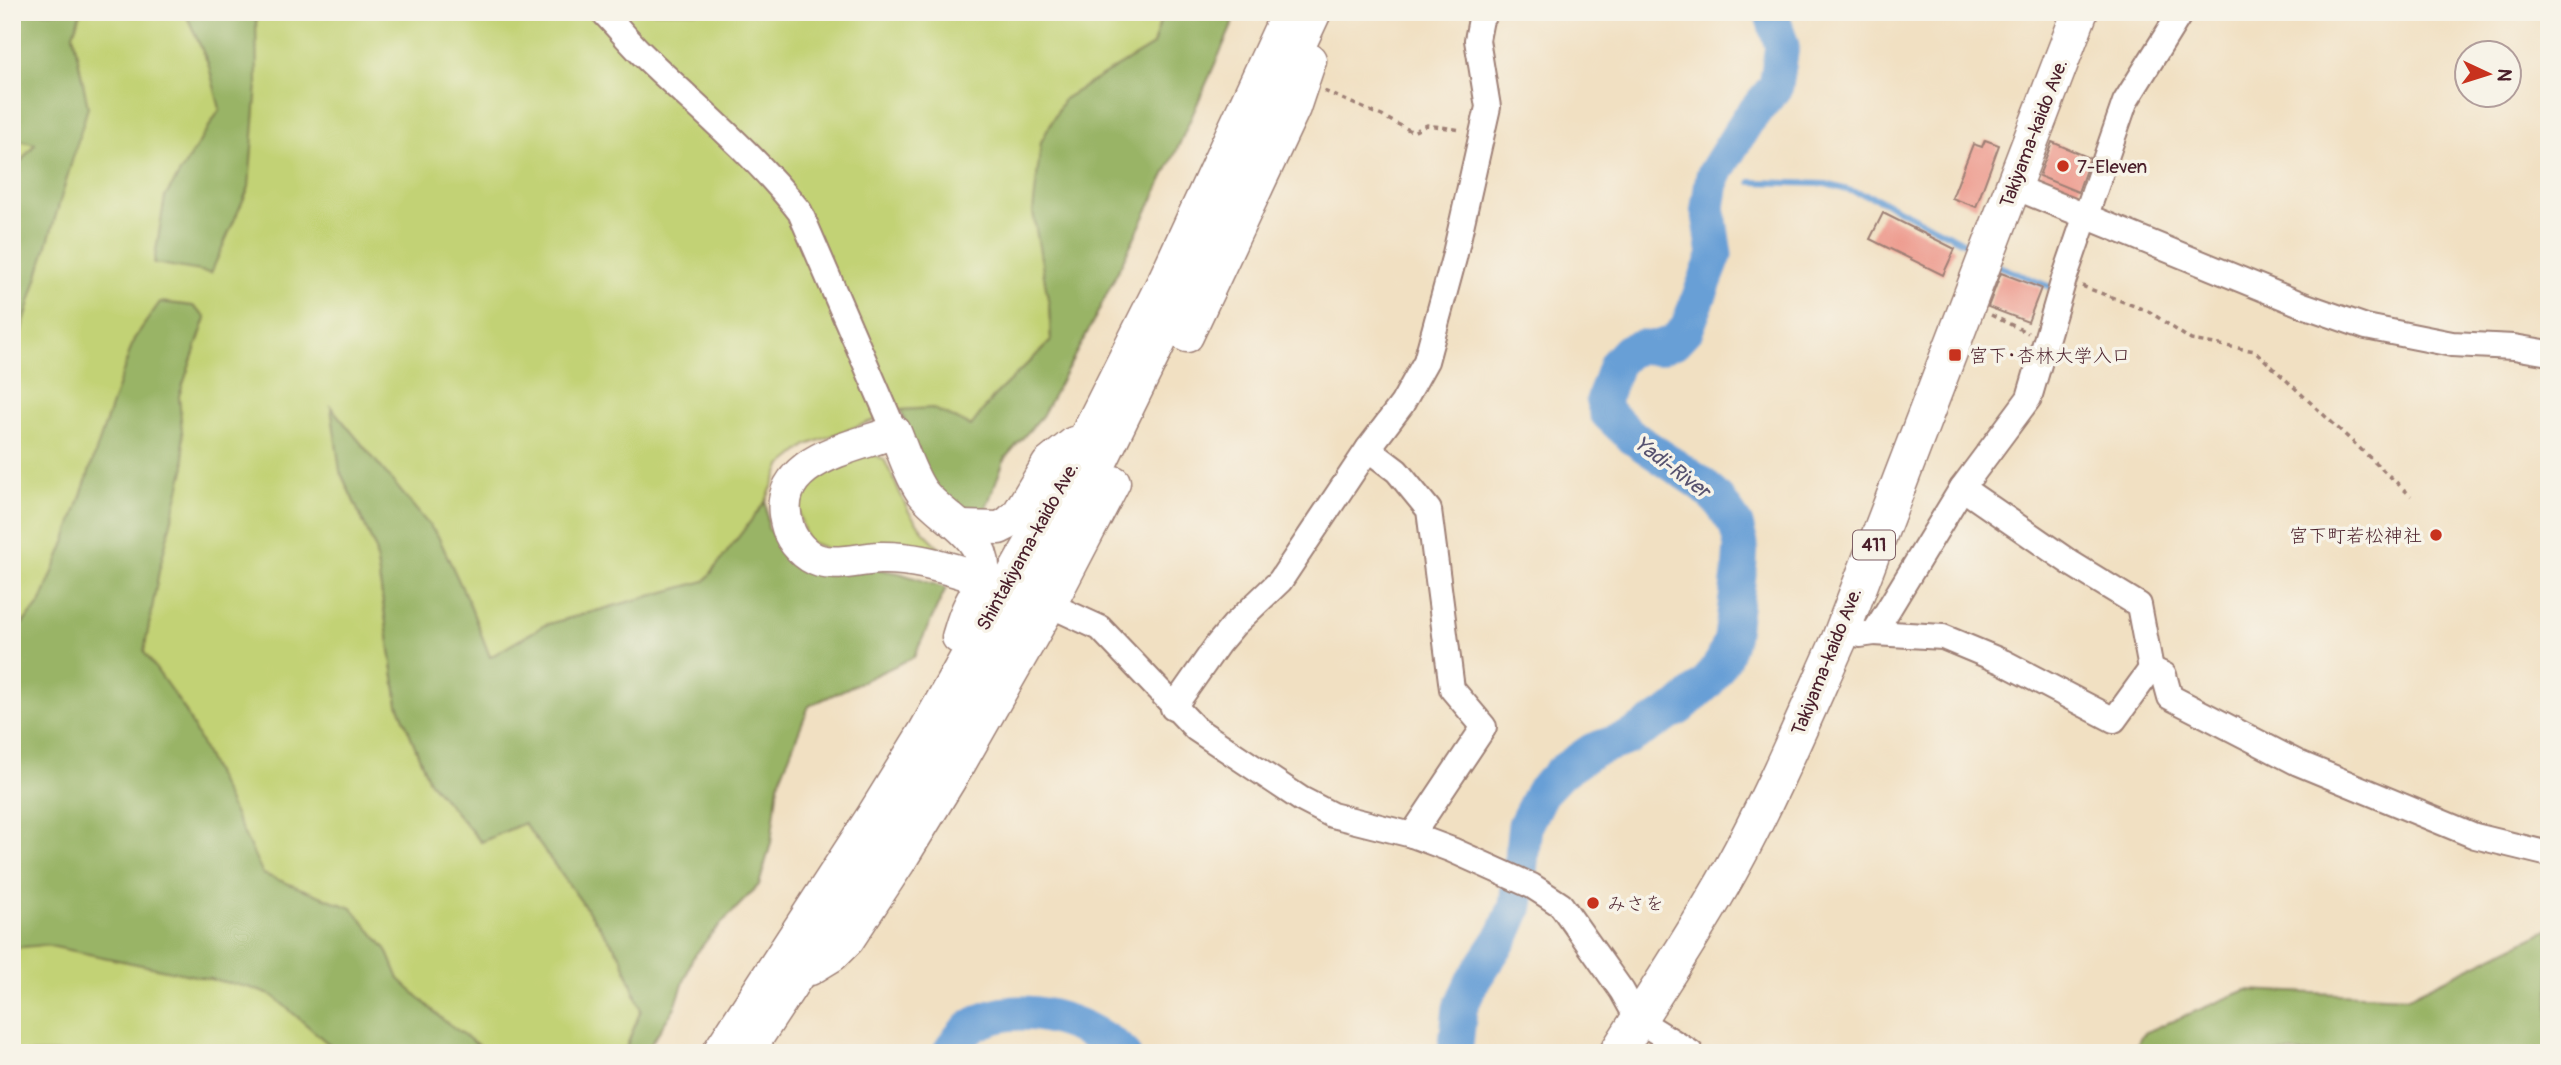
<svg xmlns="http://www.w3.org/2000/svg" width="2561" height="1065" viewBox="0 0 2561 1065" font-family="Pangolin,'Klee One',sans-serif">
	<style>
		.green { fill: #c2d274; stroke: #867850; stroke-width: 2 }
		.forest { fill: #99b466; stroke: #726a48; stroke-width: 2 }
		.lines { fill: none; stroke-linecap: round; stroke-linejoin: round }
		.stream { stroke: #679fd6; stroke-width: 6 }
		.river { stroke: #679fd6; stroke-width: 35 }
		.building { fill: #ed988b }
		.minor-casing { stroke: #9e8076; stroke-width: 28 }
		.major-casing { stroke: #9e8076; stroke-width: 35 }
		.highway-casing { stroke: #9e8076; stroke-width: 38 }
		.path { stroke: #9e8076; stroke-width: 3.5; stroke-dasharray: 5 5; stroke-linecap: butt }
		.minor { stroke: #fff; stroke-width: 24 }
		.major { stroke: #fff; stroke-width: 32 }
		.highway { stroke: #fff; stroke-width: 35 }
		.poi-dot { fill: #c8321e; stroke: #f7f3e8; stroke-width: 2.5 }
		.labels { text-anchor: middle; stroke-width: 7; stroke-linejoin: round; paint-order: stroke }
		.shield { fill: #f7f3e8; stroke: #7e5f64; stroke-width: 2 }
		.shield-label { font-size: 18px; font-weight: bold; fill: #4a1f2b }
		.street-label { font-size: 19px; fill: #4a1f2b; stroke: #f7f3e8 }
		.poi-label { font-size: 19px; fill: #4a1f2b; stroke: #f7f3e8; text-anchor: start }
		.water-label { font-size: 21px; font-style: italic; fill: #56526f; stroke: #f7f3e8 }
	</style>
	<rect width="100%" height="100%" fill="#f7f3e8"/>
	<filter id="ink" filterUnits="userSpaceOnUse"><feTurbulence type="fractalNoise" baseFrequency=".0143" numOctaves="2"/><feDisplacementMap in="SourceGraphic" scale="14" xChannelSelector="R" yChannelSelector="G"/><feConvolveMatrix kernelMatrix="1 2 1 2 8 2 1 2 1" color-interpolation-filters="sRGB"/></filter>
	<filter id="wash" filterUnits="userSpaceOnUse"><feTurbulence type="fractalNoise" baseFrequency=".00686" numOctaves="4" result="noise"/><feDisplacementMap in="SourceGraphic" scale="28" xChannelSelector="R" yChannelSelector="G"/><feGaussianBlur stdDeviation="1.57" result="paint"/><feColorMatrix in="noise" values="0 0 0 0 0 0 0 0 0 0 0 0 0 0 0 0 0 1.4 0 .05"/><feComposite in="paint" operator="in"/></filter>
	<g filter="url(#wash)">
		<rect width="100%" height="100%" fill="#f1e0c2"/>
		<g class="green">
			<polygon points="12,12 1163,12 1153,45 1064,99 1049,305 1051,341 995,395 971,426 932,409 901,410 807,445 781,466 766,501 705,581 545,625 490,657 469,603 340,471 375,548 398,704 429,781 481,842 524,823 621,956 641,1010 624,1053 12,1053"/>
			<polygon points="872,454 884,459 909,512 924,532 948,556 836,552 807,541 798,511 804,485 819,470"/>
		</g>
		<g class="forest">
			<polygon points="12,12 81,12 73,34 88,107 12,363 12,172 35,144 12,138"/>
			<polygon points="185,12 256,12 257,84 249,187 211,273 154,263 165,197 220,109 208,63"/>
			<path d="M 1163,12 L 1238,12 L 1175,154 L 1094,320 L 1042,416 L 1005,458 L 985,511 C 977,511 965,512 958,509 C 924,490 912,445 901,410 L 932,408 L 971,426 L 995,395 L 1051,341 L 1049,305 L 1033,212 L 1041,142 L 1064,99 L 1153,45 Z"/>
			<polygon points="160,302 193,306 206,318 179,396 185,466 159,571 144,652 185,710 263,874 352,908 387,950 399,979 442,1019 489,1053 339,1053 273,996 248,987 45,945 12,948 12,635 40,604 66,540 134,339"/>
			<polygon points="331,407 438,536 469,603 490,657 545,625 705,581 766,501 768,528 787,553 899,573 946,588 914,657 809,706 778,784 771,843 759,885 713,932 692,959 675,1007 645,1053 624,1053 641,1010 621,956 524,823 481,842 429,781 398,704 375,548 340,471"/>
			<polygon points="2549,929 2549,1053 2132,1053 2144,1033 2246,990 2408,997"/>
		</g>
		<g class="lines">
			<g class="stream">
				<polyline points="1751,182 1826,184 1876,198 1971,246"/>
				<polyline points="1996,265 2053,288"/>
			</g>
			<g class="river">
				<path d="M 949,1053 C 955,1043 964,1031 974,1025 C 1021,998 1084,1021 1123,1053"/>
				<polyline points="1455,1053 1460,1008 1472,982 1504,934 1516,906 1525,825 1541,793 1561,772 1593,750 1628,738 1679,708 1708,682 1723,660 1731,639 1739,575 1741,545 1736,525 1720,502 1703,485 1632,437 1607,413 1603,401 1616,364 1628,351 1640,347 1656,348 1674,342 1687,328 1715,255 1708,207 1713,176 1747,121 1776,86 1782,46 1771,12"/>
			</g>
		</g>
		<g id="blocks">
			<g class="building">
				<polygon points="1985,140 1999,145 1976,207 1952,198 1973,144 1982,147"/>
				<polygon points="2052,142 2090,158 2078,192 2039,176"/>
				<polygon points="1883,213 1955,249 1943,275 1870,239"/>
				<polygon points="2001,273 2041,288 2028,322 1988,307"/>
			</g>
		</g>
	</g>
	<g filter="url(#ink)">
		<use href="#blocks" fill-opacity="0" stroke="#9e8076" stroke-width="2"/>
		<g class="lines">
			<defs>
				<g id="minor">
					<path d="M 603,12 C 616,25 627,39 640,52 C 694,105 753,152 800,212 L 895,432"/>
					<polyline points="2012,186 2303,305 2366,327 2452,344 2514,347 2549,353"/>
					<polyline points="1368,449 1397,471 1429,510 1452,689 1484,727 1412,835"/>
					<polyline points="1962,488 2072,564 2139,605 2151,669"/>
					<polyline points="1050,605 1100,628 1196,729 1301,799 1332,815 1412,835 1452,850 1532,886 1546,895 1561,905 1571,919 1622,991 1638,1020 1691,1053"/>
					<polyline points="1874,633 1943,637 2003,662 2114,720 2151,669 2164,675 2170,697 2298,763 2475,836 2549,854"/>
					<polyline points="1860,635 1874,633 1962,488 2029,398 2064,279 2125,102 2181,12"/>
					<polyline points="1173,708 1218,644 1234,625 1280,581 1368,449 1402,404 1426,361 1454,258 1488,107 1477,40 1481,19 1486,12"/>
				</g>
				<g id="major">
					<polyline points="1187,336 1294,108 1310,60"/>
					<polyline points="962,527 999,528 1007,524 1018,514 1048,464 1074,443"/>
					<path d="M 958,637 C 961,628 963,619 967,611 C 973,597 982,586 983,571 C 986,535 941,517 922,492 C 910,475 903,451 895,432 C 848,449 767,461 788,528 C 792,542 806,557 820,561 C 838,566 860,559 879,558 C 910,557 938,565 967,574"/>
					<polyline points="810,969 833,955 848,940 900,861 960,763 1050,605 1114,482"/>
					<polyline points="718,1053 873,815 923,734 1042,523 1166,276 1288,12"/>
					<polyline points="747,1053 871,864 936,757 1103,458 1179,303 1315,12"/>
				</g>
				<path id="highway" d="M 1617,1053 C 1655,993 1695,934 1730,871 C 1771,797 1804,718 1839,640 L 2080,12"/>
			</defs>
			<use href="#minor" class="minor-casing"/>
			<use href="#major" class="major-casing"/>
			<use href="#highway" class="highway-casing"/>
			<g class="path">
				<polyline points="1324,91 1382,116 1413,132 1427,125 1462,130"/>
				<polyline points="2082,286 2150,312 2191,340 2255,351 2411,496"/>
				<polyline points="1991,315 2028,333"/>
			</g>
			<use href="#minor" class="minor"/>
			<use href="#major" class="major"/>
			<use href="#highway" class="highway"/>
		</g>
	</g>
	<g class="poi-dot">
		<circle cx="2063" cy="166" r="7"/>
		<rect x="1948" y="348" width="14" height="14" rx="3.5"/>
		<circle cx="2436" cy="535" r="7"/>
		<circle cx="1593" cy="903" r="7"/>
	</g>
	<g class="labels">
		<rect class="shield" x="1853" y="530.5" width="42" height="29" rx="5"/>
		<g class="shield-label">
			<text x="1874" y="551">411</text>
		</g>
		<g class="street-label">
			<text transform="translate(2033 133) rotate(-69)" y="7">Takiyama-kaido Ave.</text>
			<text transform="translate(1027 546) rotate(-61)" y="7">Shintakiyama-kaido Ave.</text>
			<text transform="translate(1826 661) rotate(-68)" y="7">Takiyama-kaido Ave.</text>
		</g>
		<g class="poi-label">
			<text x="2077" y="173">7-Eleven</text>
			<text x="1969" y="362">宮下･杏林大学入口</text>
			<text x="2422" y="542" text-anchor="end">宮下町若松神社</text>
			<text x="1607" y="910">みさを</text>
		</g>
		<g class="water-label">
			<text transform="translate(1672 467) rotate(37)" y="7">Yadi-River</text>
		</g>
	</g>
	<rect width="2561" height="1065" fill="none" stroke="#f7f3e8" stroke-width="42"/>
	<g transform="translate(2488 74) rotate(94)"><circle r="33" fill="#f7f3e8" stroke="#b29e9c" stroke-width="2"/>
	<path d="M0-5L12 26L0 18L-12 26Z" fill="#c8321e"/>
	<text y="-10" font-size="19" font-weight="bold" text-anchor="middle" fill="#4a1f2b">N</text>
	</g>
</svg>
